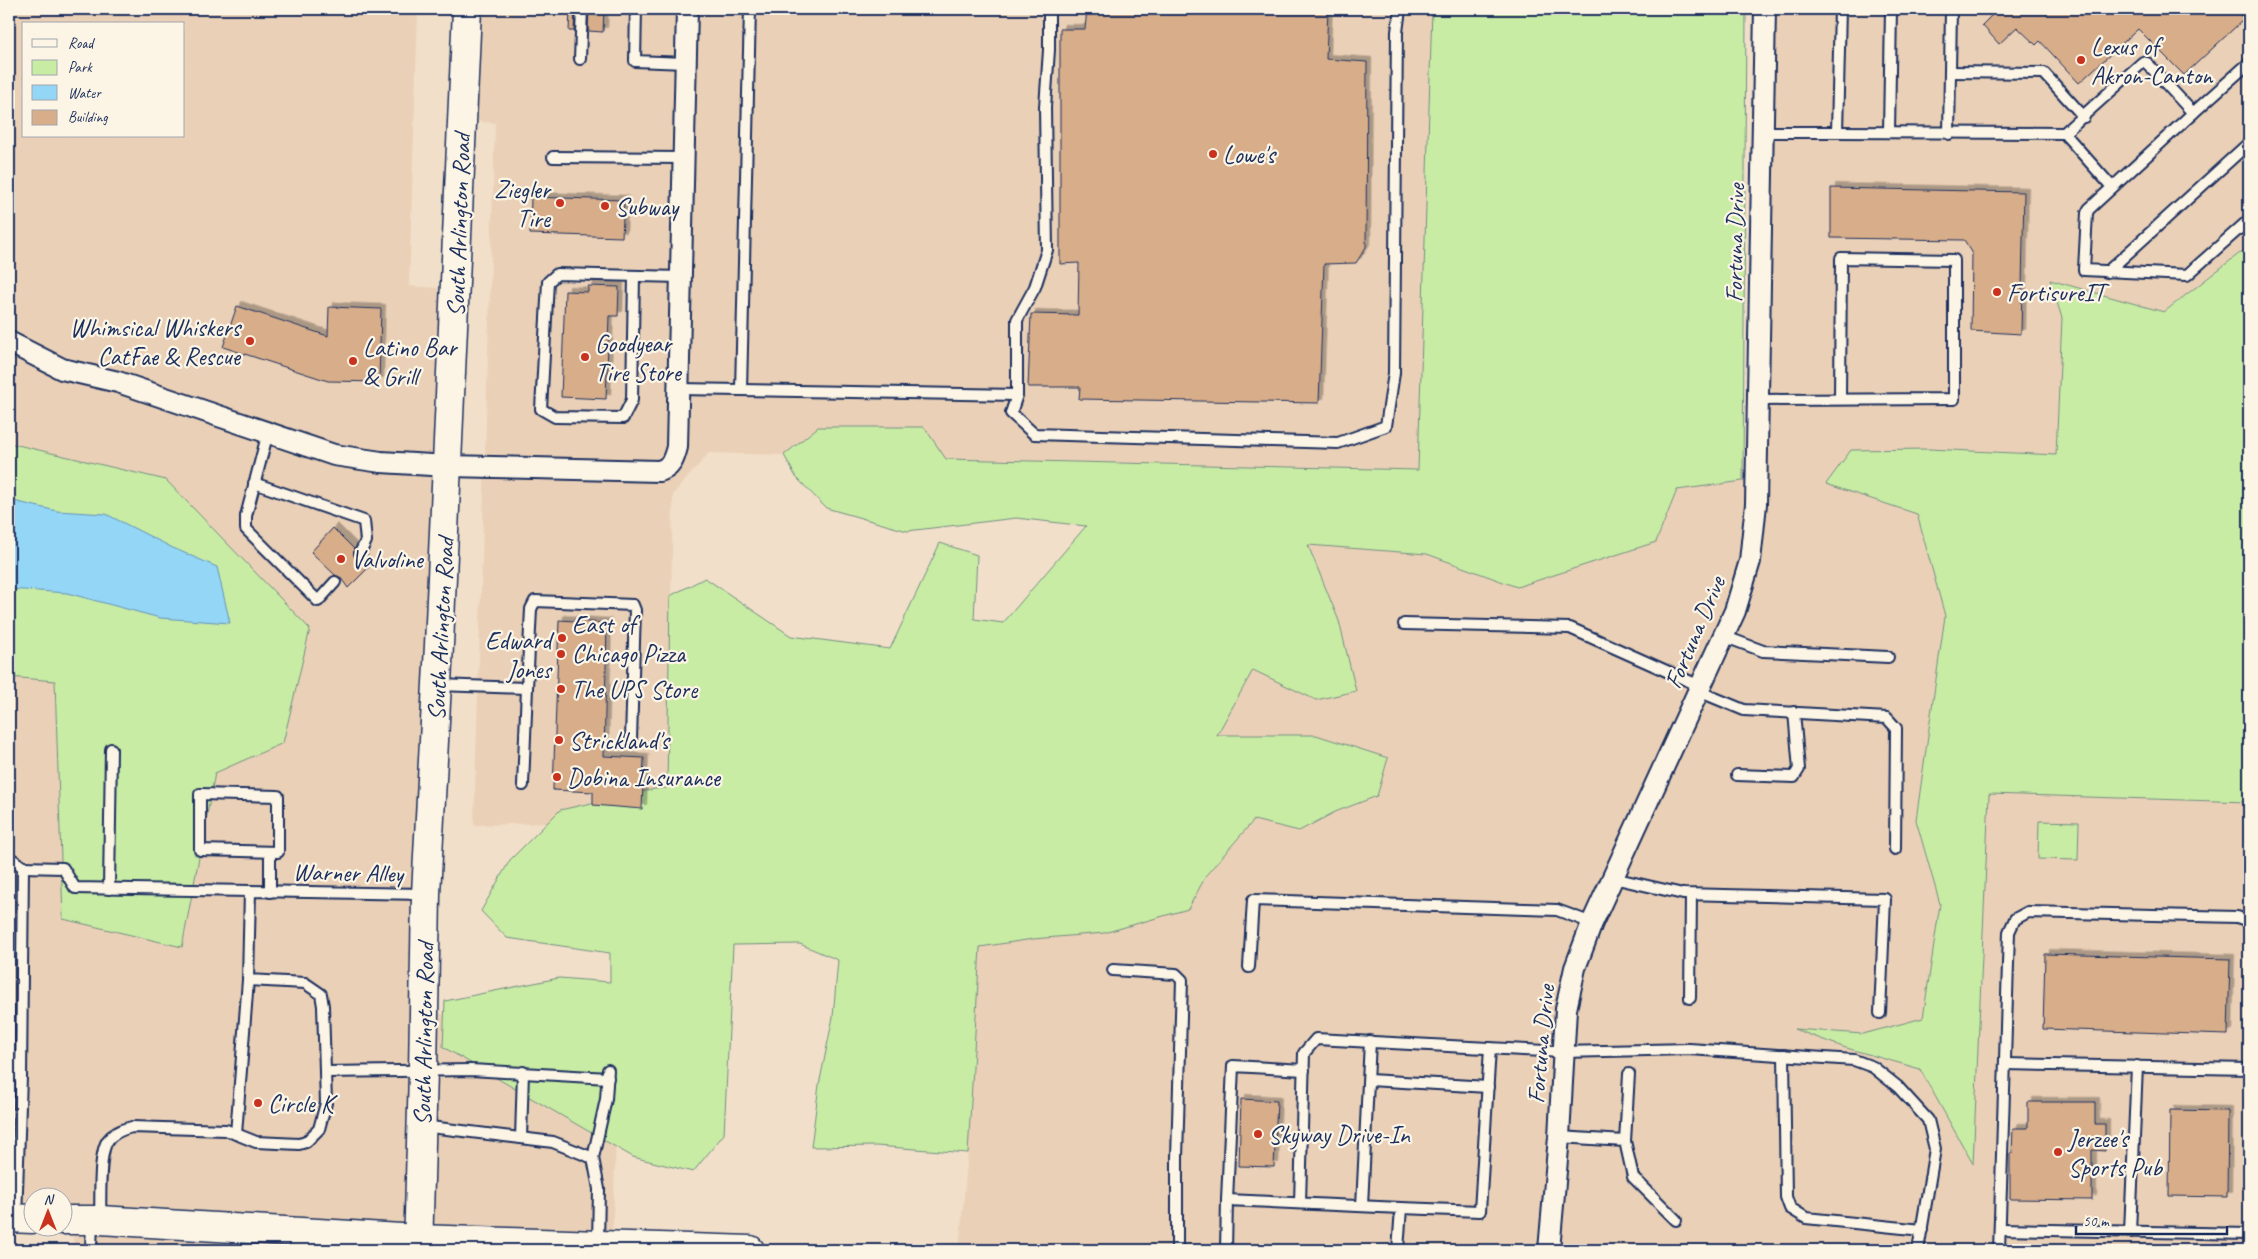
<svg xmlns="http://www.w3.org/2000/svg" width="2258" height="1259" viewBox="0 0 2258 1259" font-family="Caveat,sans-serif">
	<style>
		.built { fill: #ead0b6; fill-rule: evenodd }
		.green { fill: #c9eca4; stroke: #728e81 }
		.water { fill: #94d6f5; stroke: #6493b9 }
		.building { fill: #d8ad89; stroke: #1b2f5e; filter: url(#shadow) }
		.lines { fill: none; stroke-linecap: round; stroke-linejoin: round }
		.service-casing { stroke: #1b2f5e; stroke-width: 14 }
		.minor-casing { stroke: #1b2f5e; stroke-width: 24 }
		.secondary-casing { stroke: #1b2f5e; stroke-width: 31 }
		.primary-casing { stroke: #1b2f5e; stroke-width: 31 }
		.service { stroke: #fcf5e5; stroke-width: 10 }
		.minor { stroke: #fcf5e5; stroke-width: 20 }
		.secondary { stroke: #fcf5e5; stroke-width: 28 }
		.primary { stroke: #fcf5e5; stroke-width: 28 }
		.poi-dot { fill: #c8321e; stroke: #fcf5e5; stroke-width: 2 }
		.labels { text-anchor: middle; stroke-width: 4.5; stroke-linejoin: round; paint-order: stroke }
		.poi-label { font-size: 25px; fill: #1b2f5e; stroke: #fcf5e5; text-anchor: start }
		.street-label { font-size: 25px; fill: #1b2f5e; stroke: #fcf5e5 }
	</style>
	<defs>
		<filter id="shadow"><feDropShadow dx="4.5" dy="-4.5" stdDeviation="0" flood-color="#0004"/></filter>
	</defs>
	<rect width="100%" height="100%" fill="#f1dfc9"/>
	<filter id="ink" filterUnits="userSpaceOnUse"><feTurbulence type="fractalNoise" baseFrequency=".02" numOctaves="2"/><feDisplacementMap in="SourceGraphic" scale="10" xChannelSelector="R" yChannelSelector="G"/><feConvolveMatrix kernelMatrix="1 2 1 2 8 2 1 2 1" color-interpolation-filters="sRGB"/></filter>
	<g filter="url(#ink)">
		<g class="built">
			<path d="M 9,9 L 418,9 L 409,286 L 455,289 L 424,1012 L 620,1034 L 612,1244 L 748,1250 L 73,1250 L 74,1221 L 63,1220 L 62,1196 L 32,1196 L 32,1219 L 9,1218 L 9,677 L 55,680 L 63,919 L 182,946 L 215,773 L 283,743 L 166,480 L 9,443 ZM 24,24 L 184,24 L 184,136 L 24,136 Z"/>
			<polygon points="467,9 1432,9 1418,470 709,453 673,494 667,820 474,825 495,123 462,120"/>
			<polygon points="1764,9 2249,9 2249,246 2164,312 2050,280 2062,318 2056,455 1929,449 1826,484 1917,514 1945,615 1916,820 1940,904 1923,1018 1972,1163 1988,794 2249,802 2249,1250 959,1250 968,1153 980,947 1033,939 1187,909 1207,874 1254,820 1299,831 1335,812 1377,796 1388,758 1316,735 1216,735 1253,670 1316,700 1339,621 1307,545 1427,554 1517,587 1656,542 1677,490 1757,479"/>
		</g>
		<g class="green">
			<polygon points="1432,9 1746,9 1743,481 1677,490 1656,542 1517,587 1427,554 1308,545 1339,621 1356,691 1316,700 1253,670 1217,735 1316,735 1388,758 1377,796 1335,812 1299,831 1254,820 1207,874 1188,909 1104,933 1033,939 980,947 968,1153 876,1146 811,1147 819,1085 833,1017 838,960 800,944 733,945 724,1134 693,1172 633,1157 443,1047 445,1001 559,978 610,982 610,953 507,938 481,911 510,860 560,810 655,789 667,788 670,596 705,578 791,636 890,649 940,543 977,555 974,619 1003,623 1086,526 1016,518 907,531 826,508 796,477 784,455 818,427 924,427 946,459 1418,470"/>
			<polygon points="2249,246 2249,802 1989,794 1973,1164 1920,1069 1843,1047 1794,1029 1863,1034 1923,1018 1940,904 1916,820 1945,616 1917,514 1826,484 1851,450 1929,449 2056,455 2062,318 2050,280 2164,312"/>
			<polygon points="9,443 166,480 310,629 283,743 215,773 182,947 63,919 55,681 9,677"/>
			<polygon points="2039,821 2079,822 2078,860 2038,859"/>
		</g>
		<polygon class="water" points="9,500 57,511 106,514 173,548 217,567 230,623 160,618 67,593 9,589"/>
		<g class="building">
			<polygon points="570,9 575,9 574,31 569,31"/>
			<polygon points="589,9 604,9 603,32 588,31"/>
			<polygon points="1087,9 1328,9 1326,59 1367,62 1366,247 1356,263 1324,264 1319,403 1079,399 1080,387 1028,387 1031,314 1078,315 1079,263 1060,264 1060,29 1085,29"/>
			<polygon points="1998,9 2234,9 2244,19 2184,75 2138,29 2079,83 2040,41 2036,45 2017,27 1999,44 1982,25"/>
			<polygon points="1831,188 2024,192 2021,334 1971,331 1972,252 1964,240 1831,238"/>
			<polygon points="531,197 624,200 622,237 530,234"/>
			<polygon points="588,286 619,287 618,316 609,316 606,399 561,397 565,291 588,292"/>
			<polygon points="237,306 328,336 329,307 381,309 379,382 328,381 223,347"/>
			<polygon points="333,528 354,549 355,557 363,559 370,566 348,588 340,577 335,575 311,552"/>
			<polygon points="559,620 607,623 604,756 644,758 642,809 593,805 593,792 553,790"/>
			<polygon points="2045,954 2230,959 2228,1035 2043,1029"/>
			<polygon points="1241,1099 1277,1101 1274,1167 1239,1166"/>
			<polygon points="2028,1102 2095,1102 2095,1124 2105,1124 2105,1151 2092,1150 2092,1200 2010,1199 2010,1153 2012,1153 2013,1128 2028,1128"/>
			<polygon points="2170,1110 2228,1111 2227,1197 2169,1196"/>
		</g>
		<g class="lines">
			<defs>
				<g id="service">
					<polyline points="636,9 635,61 685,63"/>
					<polyline points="580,59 582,9"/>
					<polyline points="1950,72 2044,73 2084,117"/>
					<polyline points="2193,113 2089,209 2087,213 2084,270 2187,275 2249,220"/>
					<polyline points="1762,132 1837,132 1840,9"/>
					<polyline points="1837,132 2064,133 2143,62 2147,63 2193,113 2249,63"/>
					<polyline points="1889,132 1891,9"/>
					<polyline points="2064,133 2112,187"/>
					<polyline points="1949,134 1951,9"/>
					<polyline points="553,157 683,158"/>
					<polyline points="2107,272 2249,143"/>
					<polyline points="634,276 632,400 623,418 555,417 541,409 548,282 557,274 681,277"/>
					<polyline points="678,389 741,390 750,9"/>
					<polyline points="741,390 1017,395 1017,320 1035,287 1047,250 1045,107 1049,50 1049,9"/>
					<polyline points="1017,395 1011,413 1034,434 1338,443 1386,426 1394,373 1397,32 1400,9"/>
					<polyline points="1758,400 1954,399 1954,260 1841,258 1840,399"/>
					<polyline points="268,432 246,516 246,529 318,601 335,582"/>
					<polyline points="254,483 364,521 366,541 360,553"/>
					<polyline points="1404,624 1570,628 1700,686"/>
					<polyline points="1723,636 1763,651 1888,657"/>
					<polyline points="438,685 527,688 531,609 535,601 633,605 635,610 631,739"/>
					<polyline points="1698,691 1744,710 1887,718 1896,728 1895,849"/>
					<polyline points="1737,775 1794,777 1799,769 1794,712"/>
					<polyline points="523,785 527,688"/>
					<polygon points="200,794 278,796 278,852 200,850"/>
					<polyline points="270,852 270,892"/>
					<polyline points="9,857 23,867 21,1077 16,1218"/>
					<polyline points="23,867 63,868 75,888 250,891"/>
					<polyline points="1613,878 1683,894 1885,899 1880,1013"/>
					<polyline points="109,889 111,749"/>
					<polyline points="1249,967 1253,900 1557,910 1592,923"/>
					<polyline points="1113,970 1176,974 1182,980 1177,1158 1177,1250"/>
					<polyline points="1690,998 1691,895"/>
					<polyline points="1784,1055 1786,1197 1790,1208 1806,1218 1922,1230"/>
					<polyline points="2005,1064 2249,1069"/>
					<polyline points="325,1072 471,1070 608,1078"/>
					<polyline points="9,1077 21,1077"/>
					<polyline points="1369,1080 1488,1087"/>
					<polyline points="422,1126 553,1142 593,1158 599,1189 598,1244"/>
					<polyline points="236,1134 248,980"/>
					<polyline points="1559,1137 1625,1141 1633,1177 1676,1220"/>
					<polyline points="521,1138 523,1072"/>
					<polyline points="1625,1141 1629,1074"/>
					<polyline points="593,1158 606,1099 608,1070"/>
					<polyline points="1227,1200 1233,1066 1304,1070"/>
					<polyline points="1300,1203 1304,1053 1316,1039 1563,1052 1689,1049 1854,1060 1873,1067 1898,1087 1928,1120 1935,1149 1918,1250"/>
					<polyline points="1362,1206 1370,1041"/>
					<polyline points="1401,1208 1480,1211 1490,1048"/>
					<path d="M 100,1218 C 101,1200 98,1153 108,1140 C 114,1132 123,1129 132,1127 L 226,1130 L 256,1142 L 299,1144 L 306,1142 L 319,1129 L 326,1103 L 323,1006 L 321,994 L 305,983 L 248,980 L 250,891 L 425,894"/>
					<polyline points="2000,1229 2249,1234"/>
					<polyline points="2130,1232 2137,1066"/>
					<polyline points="91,1250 92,1221"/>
					<polyline points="1226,1250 1227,1200 1401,1208 1398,1250"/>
					<polyline points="1999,1250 2009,932 2015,919 2028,912 2237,917 2249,921"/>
				</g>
				<g id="minor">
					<path d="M 9,342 L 62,369 L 118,382 L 334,455 L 381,462 L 448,466 L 659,471 C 671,468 674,459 677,447 L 687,9"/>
					<polyline points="1549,1250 1559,1137 1566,1009 1575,968 1592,923 1735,611 1750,561 1756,504 1765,9"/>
				</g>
				<polyline id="secondary" points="418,1250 423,1072 426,894 439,645 467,9"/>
				<g id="primary">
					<polyline points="9,1218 32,1219"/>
					<polyline points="62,1220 100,1220 418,1239 750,1250"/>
				</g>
			</defs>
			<use href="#service" class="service-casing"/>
			<use href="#minor" class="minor-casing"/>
			<use href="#secondary" class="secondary-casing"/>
			<use href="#primary" class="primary-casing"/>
			<use href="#service" class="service"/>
			<use href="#minor" class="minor"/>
			<use href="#secondary" class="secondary"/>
			<use href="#primary" class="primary"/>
		</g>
	</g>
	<g class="poi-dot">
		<circle cx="2081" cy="60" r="5"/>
		<circle cx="1213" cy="154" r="5"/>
		<circle cx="560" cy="203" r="5"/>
		<circle cx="605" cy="206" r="5"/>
		<circle cx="1997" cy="292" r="5"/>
		<circle cx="250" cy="341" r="5"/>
		<circle cx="585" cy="357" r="5"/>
		<circle cx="353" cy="361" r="5"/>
		<circle cx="341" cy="559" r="5"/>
		<circle cx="562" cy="638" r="5"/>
		<circle cx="561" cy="654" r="5"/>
		<circle cx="561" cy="689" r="5"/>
		<circle cx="559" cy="740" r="5"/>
		<circle cx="557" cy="777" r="5"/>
		<circle cx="258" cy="1103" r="5"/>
		<circle cx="1258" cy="1134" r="5"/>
		<circle cx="2058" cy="1152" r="5"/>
	</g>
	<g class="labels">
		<g class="poi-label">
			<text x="2091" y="55">Lexus of<tspan x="2091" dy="29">Akron-Canton</tspan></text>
			<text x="1223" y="163">Lowe's</text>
			<text x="550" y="198" text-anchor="end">Ziegler<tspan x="550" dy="29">Tire</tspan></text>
			<text x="615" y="215">Subway</text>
			<text x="2007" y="301">FortisureIT</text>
			<text x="240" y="336" text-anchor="end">Whimsical Whiskers<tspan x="240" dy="29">CatFae &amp; Rescue</tspan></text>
			<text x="595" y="352">Goodyear<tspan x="595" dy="29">Tire Store</tspan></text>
			<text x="363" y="356">Latino Bar<tspan x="363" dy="29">&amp; Grill</tspan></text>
			<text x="351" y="568">Valvoline</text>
			<text x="572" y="633">East of<tspan x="572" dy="29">Chicago Pizza</tspan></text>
			<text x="551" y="649" text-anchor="end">Edward<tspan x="551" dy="29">Jones</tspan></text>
			<text x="571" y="698">The UPS Store</text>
			<text x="569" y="749">Strickland's</text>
			<text x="567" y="786">Dobina Insurance</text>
			<text x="268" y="1112">Circle K</text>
			<text x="1268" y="1143">Skyway Drive-In</text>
			<text x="2068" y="1147">Jerzee's<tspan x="2068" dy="29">Sports Pub</tspan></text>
		</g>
		<g class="street-label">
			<text transform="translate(458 225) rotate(-88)" y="9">South Arlington Road</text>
			<text transform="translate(1734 243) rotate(-89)" y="9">Fortuna Drive</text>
			<text transform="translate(440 629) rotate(-87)" y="9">South Arlington Road</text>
			<text transform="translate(1694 632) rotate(-67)" y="9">Fortuna Drive</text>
			<text transform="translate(348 872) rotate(1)" y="9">Warner Alley</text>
			<text transform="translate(423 1034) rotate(-89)" y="9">South Arlington Road</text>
			<text transform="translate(1540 1044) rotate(-85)" y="9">Fortuna Drive</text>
		</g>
	</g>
	<rect width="2258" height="1259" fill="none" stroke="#fcf5e5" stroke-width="30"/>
	<rect x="15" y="15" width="2228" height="1229" fill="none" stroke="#1b2f5e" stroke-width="2" filter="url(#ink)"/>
	<rect x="22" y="22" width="162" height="115" fill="#fcf5e5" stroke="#a2a6af"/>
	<rect x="32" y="39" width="25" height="8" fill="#fcf5e5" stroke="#a2a6af"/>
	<text x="68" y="48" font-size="15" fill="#1b2f5e">Road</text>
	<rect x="32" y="60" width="25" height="15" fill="#c9eca4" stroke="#a2a6af"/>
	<text x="68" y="72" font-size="15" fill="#1b2f5e">Park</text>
	<rect x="32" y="85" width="25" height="15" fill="#94d6f5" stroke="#a2a6af"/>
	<text x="68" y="98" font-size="15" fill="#1b2f5e">Water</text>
	<rect x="32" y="110" width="25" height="15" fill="#d8ad89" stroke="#a2a6af"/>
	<text x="68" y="122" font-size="15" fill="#1b2f5e">Building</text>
	<g transform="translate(48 1212)"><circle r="24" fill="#fcf5e5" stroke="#a2a6af"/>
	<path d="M0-4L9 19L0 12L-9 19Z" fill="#c8321e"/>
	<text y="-8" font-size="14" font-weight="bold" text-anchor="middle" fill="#1b2f5e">N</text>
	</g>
	<path d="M2076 1226v8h151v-8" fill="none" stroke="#1b2f5e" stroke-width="2.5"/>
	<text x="2083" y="1226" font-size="15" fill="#1b2f5e" stroke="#fcf5e5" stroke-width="4" paint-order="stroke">50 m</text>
</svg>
